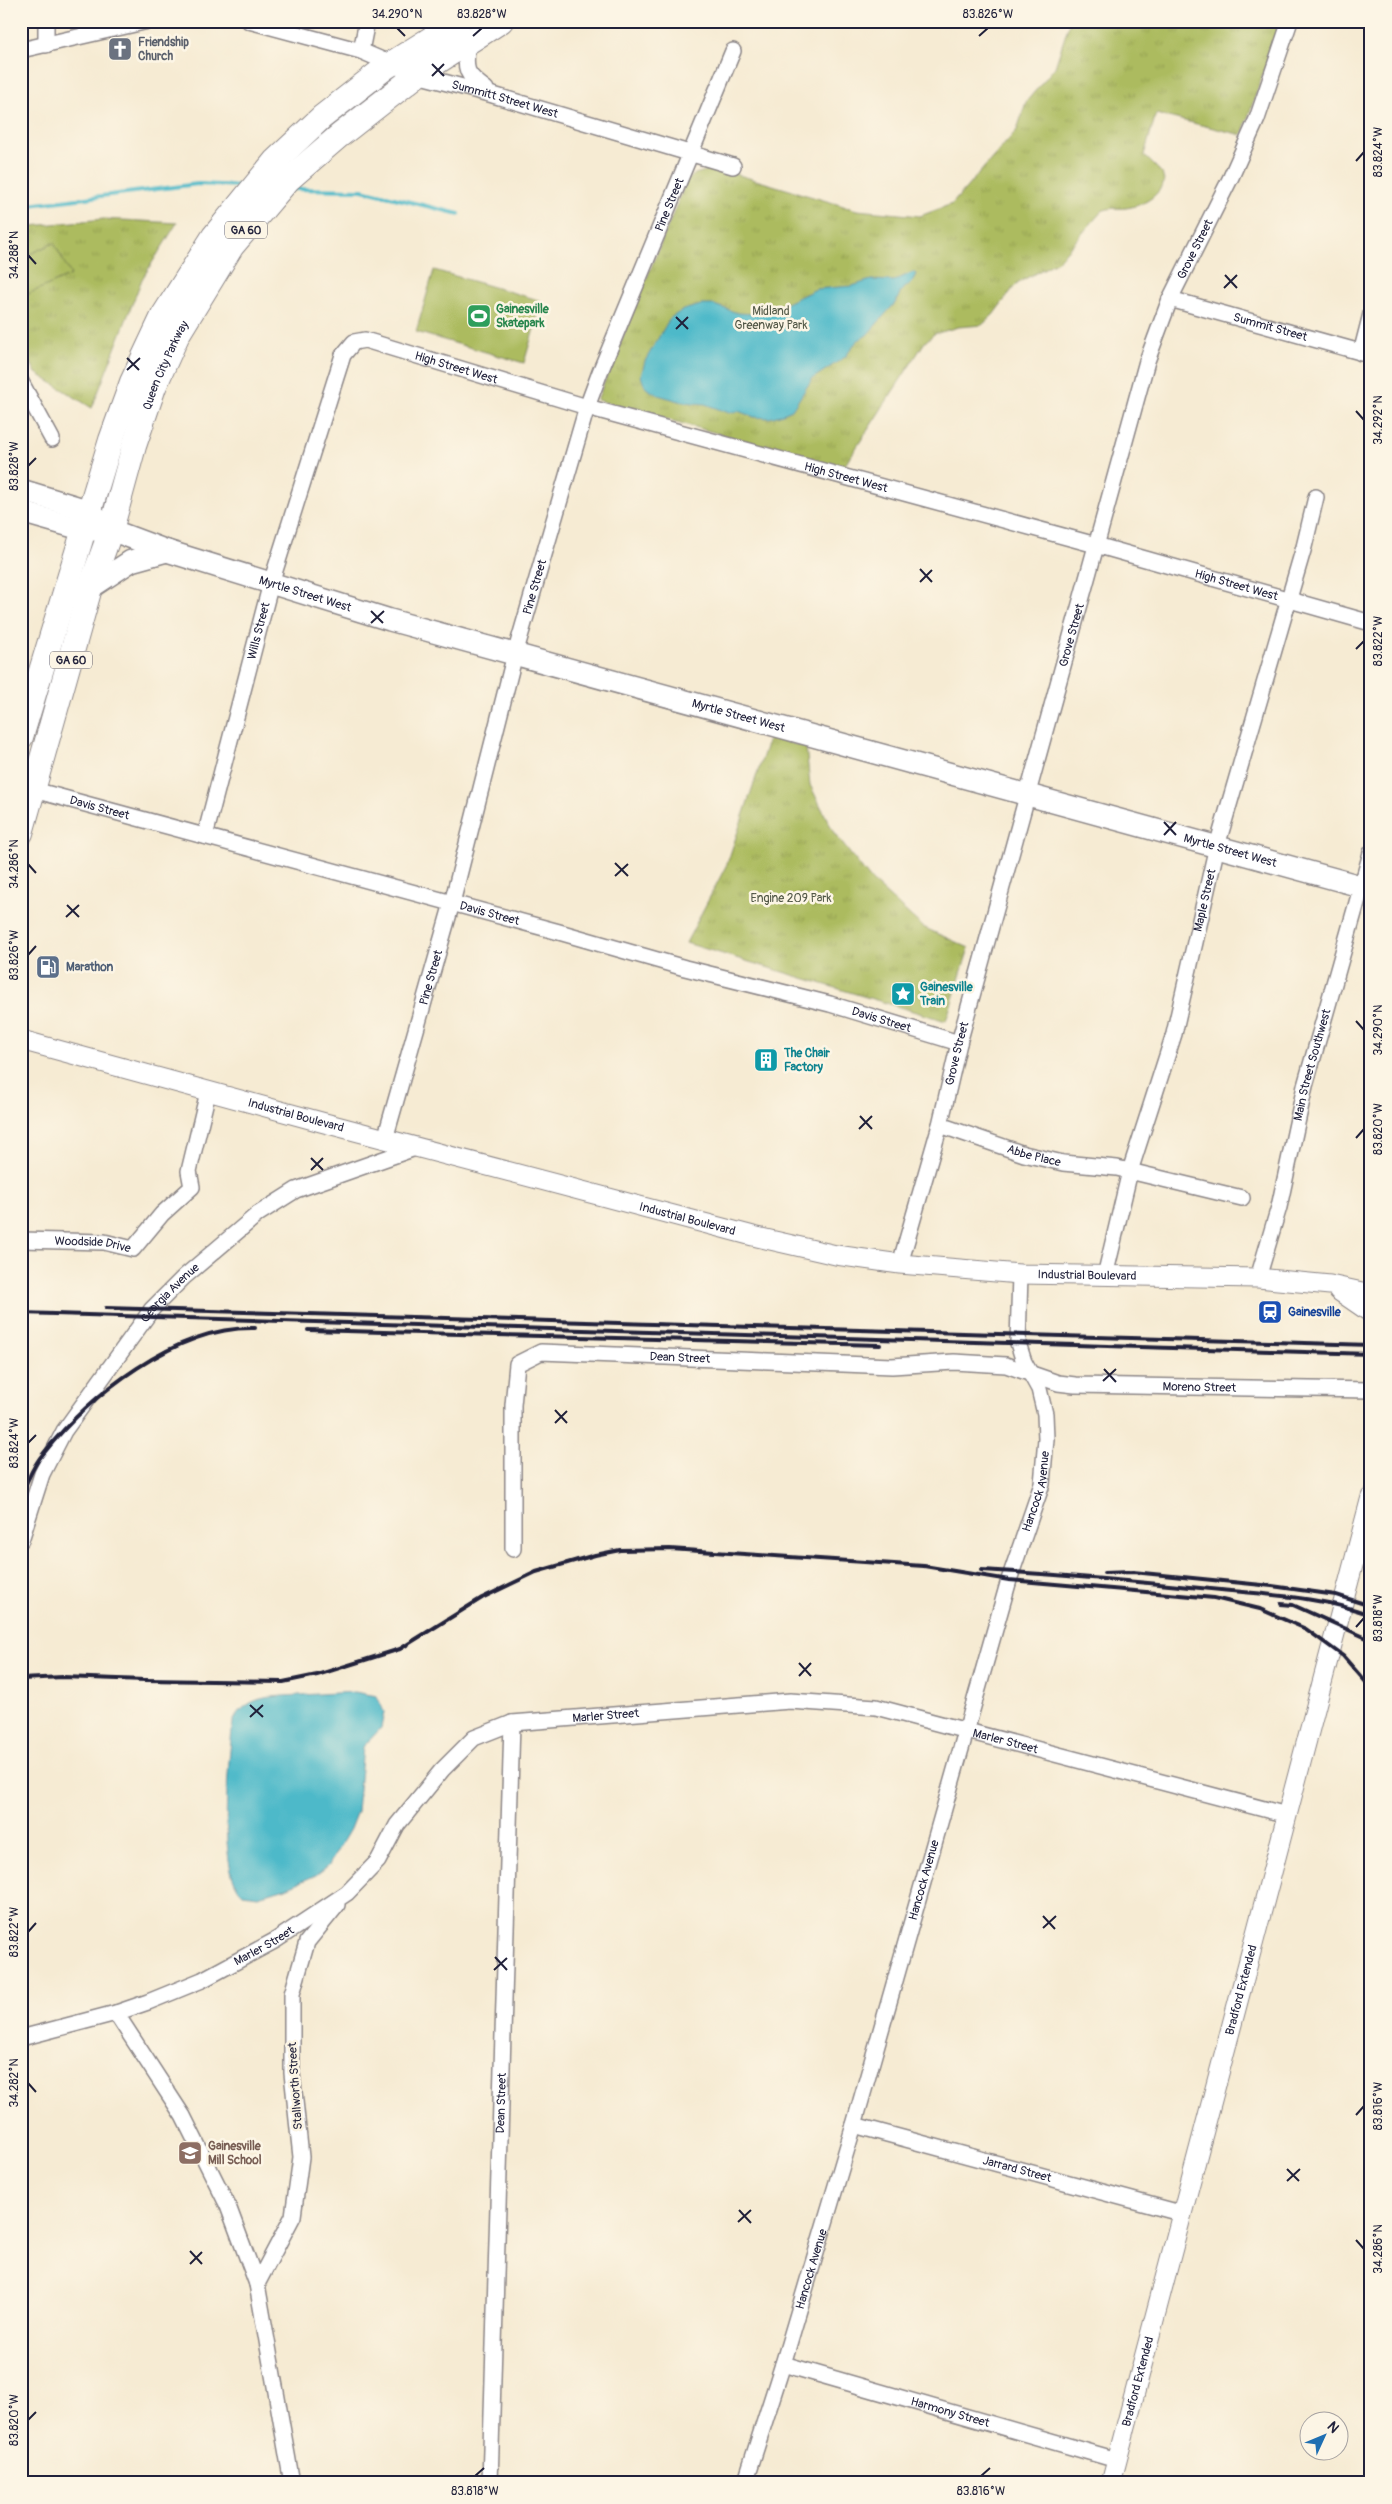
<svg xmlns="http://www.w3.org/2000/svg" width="1392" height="2504" viewBox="0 0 1392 2504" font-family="Pangolin,sans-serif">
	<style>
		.grass { fill: url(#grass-tufts); stroke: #676e4c }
		.garden { fill: #acbb5e; stroke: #676e4c }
		.water { fill: #4db9c9; stroke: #386e82 }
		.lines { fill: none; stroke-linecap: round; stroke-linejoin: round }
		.stream { stroke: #4db9c9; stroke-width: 4 }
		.minor-casing { stroke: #8c8687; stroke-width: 18 }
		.tertiary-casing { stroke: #8c8687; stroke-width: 21 }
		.secondary-casing { stroke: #8c8687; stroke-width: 24 }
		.primary-casing { stroke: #8c8687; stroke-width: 26 }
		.minor { stroke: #fff; stroke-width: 15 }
		.tertiary { stroke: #fff; stroke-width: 19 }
		.secondary { stroke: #fff; stroke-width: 21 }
		.primary { stroke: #fff; stroke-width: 24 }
		.rail { stroke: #22223b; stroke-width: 4 }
		.ticks { fill: none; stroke: #22223b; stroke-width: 2 }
		.labels { text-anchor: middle; stroke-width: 5; stroke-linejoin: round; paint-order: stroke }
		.shield { fill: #fcf5e5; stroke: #63616e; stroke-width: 1 }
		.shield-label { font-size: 11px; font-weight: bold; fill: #22223b }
		.worship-label { font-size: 12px; font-weight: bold; fill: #5b616d; stroke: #fcf5e5; text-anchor: start }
		.street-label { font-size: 12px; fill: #22223b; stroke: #fcf5e5 }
		.leisure-label { font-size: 12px; font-weight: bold; fill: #27864d; stroke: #fcf5e5; text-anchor: start }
		.park-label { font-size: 12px; fill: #525847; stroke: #fcf5e5 }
		.service-label { font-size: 12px; font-weight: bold; fill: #4e5e75; stroke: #fcf5e5; text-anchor: start }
		.culture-label { font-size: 12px; font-weight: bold; fill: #0d838f; stroke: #fcf5e5; text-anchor: start }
		.transit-label { font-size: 12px; font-weight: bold; fill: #164399; stroke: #fcf5e5; text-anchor: start }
		.education-label { font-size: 12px; font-weight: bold; fill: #785e54; stroke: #fcf5e5; text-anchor: start }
		.neatline { fill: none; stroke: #22223b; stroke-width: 2 }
		.ticks-label { font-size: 12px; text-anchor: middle; fill: #22223b }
	</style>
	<defs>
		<pattern id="grass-tufts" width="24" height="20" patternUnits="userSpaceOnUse" patternTransform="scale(1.25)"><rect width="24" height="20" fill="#acbb5e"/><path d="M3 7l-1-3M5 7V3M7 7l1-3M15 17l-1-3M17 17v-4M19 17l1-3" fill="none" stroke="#94a053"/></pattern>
	</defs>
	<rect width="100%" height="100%" fill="#fcf5e5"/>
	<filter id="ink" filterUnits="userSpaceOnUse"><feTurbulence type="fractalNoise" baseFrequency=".02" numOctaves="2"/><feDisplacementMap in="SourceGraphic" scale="10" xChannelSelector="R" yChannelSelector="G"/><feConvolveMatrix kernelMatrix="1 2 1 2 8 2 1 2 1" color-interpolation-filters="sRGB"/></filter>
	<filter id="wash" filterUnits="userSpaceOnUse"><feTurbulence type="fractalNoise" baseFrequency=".0096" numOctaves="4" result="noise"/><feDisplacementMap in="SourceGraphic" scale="20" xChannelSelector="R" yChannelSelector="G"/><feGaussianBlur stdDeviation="1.12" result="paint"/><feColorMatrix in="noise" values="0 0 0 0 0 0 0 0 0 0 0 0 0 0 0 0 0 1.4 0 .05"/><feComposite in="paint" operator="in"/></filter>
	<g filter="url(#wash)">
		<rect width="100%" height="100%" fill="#f6ebd3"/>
		<g class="grass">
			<path d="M 1070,21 L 1281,21 L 1242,135 L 1156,114 L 1144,155 L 1162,173 L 1164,181 C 1159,197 1142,206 1126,208 C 1117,209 1110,207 1102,211 L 1058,261 L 1021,281 L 1014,287 L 993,315 L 982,325 L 958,327 L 934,334 L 925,342 L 843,468 L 597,400 L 686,182 L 695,174 L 715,168 L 857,210 L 920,216 L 952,204 L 1017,130 L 1026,102 L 1055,67 Z"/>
			<polygon points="104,219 177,223 142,279 92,408 36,373 21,344 21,227"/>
			<polygon points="769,738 806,747 810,785 834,833 871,880 923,927 969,948 946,1021 686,943 727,864"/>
		</g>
		<g class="garden">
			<polygon points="54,243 71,275 21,297 21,258"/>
			<polygon points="434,270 542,301 524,363 416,332"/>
		</g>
		<g class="water">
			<polygon points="913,272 916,274 912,282 901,291 896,302 867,335 857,341 845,357 812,379 792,410 780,415 769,418 754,417 738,411 729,413 705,404 683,402 658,395 646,388 643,382 641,376 645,361 670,318 683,310 701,305 714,305 738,313 754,314 776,308 816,289 852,286 871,280 894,281"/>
			<path d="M 355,1692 L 377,1696 L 384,1712 L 381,1728 L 363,1747 L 357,1811 L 350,1829 L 329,1865 L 316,1875 L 286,1888 L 258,1896 L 243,1894 C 216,1872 229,1757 233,1722 C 247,1694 273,1697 300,1695 C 319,1694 337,1693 355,1692 Z"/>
		</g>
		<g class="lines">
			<g class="stream">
				<polyline points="291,189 362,190 459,214"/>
				<polyline points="21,206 198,184 242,186"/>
			</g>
		</g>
	</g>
	<g filter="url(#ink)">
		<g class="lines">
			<defs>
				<g id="minor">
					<polyline points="46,21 46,45"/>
					<path id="s1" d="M 249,21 L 361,51 L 417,75 L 493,95 L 733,166"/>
					<path d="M 467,45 C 465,71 465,74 486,89"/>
					<polyline points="21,50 148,21"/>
					<polyline points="361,51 367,21"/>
					<path id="s2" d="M 1170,299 L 1371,355"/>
					<polyline points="1361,353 1371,314"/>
					<polyline points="21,382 52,439"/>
					<path id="s3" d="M 34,790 L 559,932 L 685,968 L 830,1004 L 959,1043"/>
					<path id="s4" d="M 205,836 L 271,583 L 343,355 L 354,342 L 365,340 L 587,407 L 1096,545 L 1371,623"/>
					<path id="s5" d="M 940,1125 L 1024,1154 L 1063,1163 L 1117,1168 L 1242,1198"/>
					<path id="s6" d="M 385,1139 L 452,903 L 515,654 L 587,407 L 600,372 L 733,51"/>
					<path id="s7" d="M 21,1240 L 104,1242 L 133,1249 L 162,1214 L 192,1187 L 189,1171 L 208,1092"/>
					<path id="s8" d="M 900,1264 L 940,1125 L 959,1043 L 1147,361 L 1170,299 L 1231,177 L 1257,119 L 1290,21"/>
					<path id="s9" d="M 1105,1276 L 1130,1171 L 1174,1034 L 1217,846 L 1304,547 L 1316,497"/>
					<path id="s10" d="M 1258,1278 L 1279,1207 L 1305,1086 L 1371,853"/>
					<path id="s11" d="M 21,1540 L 42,1474 L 64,1431 L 152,1309 L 184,1277 L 258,1214 L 296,1190 L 418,1147"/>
					<path id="s12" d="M 513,1549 L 513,1405 L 517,1364 L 541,1352 L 892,1366 L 954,1362 L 1006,1365 L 1058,1383 L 1075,1385 L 1371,1390"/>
					<polyline points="116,2013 183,2116 228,2206 257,2284"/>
					<path id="s13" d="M 21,2038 L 116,2013 L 148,2002 L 202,1980 L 276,1940 L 347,1893 L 378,1861 L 397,1825 L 442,1770 L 474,1738 L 512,1723 L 790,1701 L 876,1707 L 1287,1815"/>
					<path id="s14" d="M 854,2125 L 1180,2213"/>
					<path id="s15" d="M 783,2364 L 1117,2460"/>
					<polyline points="292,2483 257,2284 293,2216 301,2157 292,2073 292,1994 307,1942 337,1905"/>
					<path id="s16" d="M 490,2483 L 512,1723"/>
					<path id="s17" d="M 745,2483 L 783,2364 L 854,2125 L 1009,1580 L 1042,1484 L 1046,1439 L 1045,1414 L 1039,1389 L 1024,1362 L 1018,1343 L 1020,1274"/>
				</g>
				<g id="tertiary">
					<path id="s18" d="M 21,1040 L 321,1122 L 753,1236 L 836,1255 L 900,1264 L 1020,1274 L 1258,1278 L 1330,1285 L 1371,1294"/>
					<polyline points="1339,1291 1371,1313"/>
					<path id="s19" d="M 1111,2483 L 1371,1497"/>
				</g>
				<g id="secondary">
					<path id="s20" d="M 21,490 L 90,511 L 111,530 L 167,551 L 390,620 L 1371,889"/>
					<polyline points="21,512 84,530 101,530"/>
					<polyline points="90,588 131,561 167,551"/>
				</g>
				<g id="primary">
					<polyline points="21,737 111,440 132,382 163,316 214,236 275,161 322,117 386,67 459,21"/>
					<path id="s21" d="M 21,833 L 90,588 L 111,530 L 134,446 L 154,387 L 178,334 L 232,246 L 288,180 L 339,136 L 417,75 L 501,21"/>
				</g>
			</defs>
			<use href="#minor" class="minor-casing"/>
			<use href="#tertiary" class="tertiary-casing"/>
			<use href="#secondary" class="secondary-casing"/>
			<use href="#primary" class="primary-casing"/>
			<use href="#minor" class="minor"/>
			<use href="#tertiary" class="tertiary"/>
			<use href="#secondary" class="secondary"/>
			<use href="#primary" class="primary"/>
			<g class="rail">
				<polyline points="106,1308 1371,1345"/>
				<polyline points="21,1313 1371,1354"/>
				<polyline points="308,1330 880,1345"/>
				<path d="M 21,1494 C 28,1481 33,1465 43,1454 C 90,1395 176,1326 255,1328"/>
				<path d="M 981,1570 C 1061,1574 1141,1582 1221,1590 C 1271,1595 1323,1597 1371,1615"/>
				<polyline points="1104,1573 1133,1572 1272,1586 1336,1595 1371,1606"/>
				<polyline points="1281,1604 1293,1605 1371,1640"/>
				<polyline points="21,1679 63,1677 145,1680 283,1682 317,1675 400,1649 482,1598 536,1572 595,1555 620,1550 670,1549 924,1566 1009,1580 1214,1598 1260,1609 1306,1629 1343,1656 1371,1688"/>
			</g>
		</g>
	</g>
	<path class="ticks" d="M 397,28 L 405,36M 473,36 L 482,28M 979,36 L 988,28M 432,64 L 444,76M 432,76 L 444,64M 1356,161 L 1364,152M 28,255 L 36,264M 1225,275 L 1237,288M 1224,288 L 1237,275M 676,317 L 688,329M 676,329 L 688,317M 127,358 L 139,370M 127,370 L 140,358M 1356,411 L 1364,420M 28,466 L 36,458M 920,569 L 932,582M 920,582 L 932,570M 371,611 L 383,623M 371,623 L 384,611M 1356,649 L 1364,641M 1164,822 L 1176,835M 1164,835 L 1176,822M 615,863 L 628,876M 28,864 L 36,873M 615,876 L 628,864M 67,905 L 79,917M 66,917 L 79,905M 28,955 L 36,946M 1356,1021 L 1364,1030M 860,1116 L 872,1129M 859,1129 L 872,1116M 1356,1138 L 1364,1129M 311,1158 L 323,1170M 311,1170 L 323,1158M 1104,1369 L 1116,1382M 1103,1381 L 1116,1369M 555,1410 L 567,1423M 555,1423 L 567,1411M 28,1443 L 36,1435M 1356,1627 L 1364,1618M 799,1663 L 811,1676M 799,1676 L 811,1663M 250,1705 L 263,1717M 250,1717 L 263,1705M 1043,1916 L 1055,1929M 1043,1928 L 1056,1916M 28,1932 L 36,1923M 495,1957 L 507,1970M 494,1970 L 507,1958M 28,2083 L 36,2092M 1356,2115 L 1364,2106M 1287,2169 L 1299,2181M 1287,2181 L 1300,2169M 739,2210 L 751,2223M 738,2222 L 751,2210M 1356,2240 L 1364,2249M 190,2251 L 202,2264M 190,2264 L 202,2252M 28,2420 L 36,2412M 475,2476 L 484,2468M 981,2476 L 990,2468"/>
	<defs>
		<symbol id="church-square" viewBox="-11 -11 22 22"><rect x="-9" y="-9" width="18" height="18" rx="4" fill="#6b7280" stroke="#fcf5e5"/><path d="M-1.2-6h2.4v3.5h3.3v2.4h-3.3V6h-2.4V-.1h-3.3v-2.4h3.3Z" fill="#fff"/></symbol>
		<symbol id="stadium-square" viewBox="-11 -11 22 22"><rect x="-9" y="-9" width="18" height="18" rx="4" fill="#2e9e5b" stroke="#fcf5e5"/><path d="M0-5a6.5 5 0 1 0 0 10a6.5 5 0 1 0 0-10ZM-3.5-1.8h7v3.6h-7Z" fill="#fff"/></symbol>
		<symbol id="fuel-square" viewBox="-11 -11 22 22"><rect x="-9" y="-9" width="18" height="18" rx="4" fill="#5c6f8a" stroke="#fcf5e5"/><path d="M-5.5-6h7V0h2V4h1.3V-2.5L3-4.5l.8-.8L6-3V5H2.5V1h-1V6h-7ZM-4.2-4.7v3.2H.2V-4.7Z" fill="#fff"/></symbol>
		<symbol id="sight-square" viewBox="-11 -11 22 22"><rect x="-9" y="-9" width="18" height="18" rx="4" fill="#0f9aa8" stroke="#fcf5e5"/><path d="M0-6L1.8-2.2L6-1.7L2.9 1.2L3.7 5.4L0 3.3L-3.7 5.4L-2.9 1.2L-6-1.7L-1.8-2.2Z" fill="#fff"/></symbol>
		<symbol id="building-square" viewBox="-11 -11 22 22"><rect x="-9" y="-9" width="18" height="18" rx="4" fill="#0f9aa8" stroke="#fcf5e5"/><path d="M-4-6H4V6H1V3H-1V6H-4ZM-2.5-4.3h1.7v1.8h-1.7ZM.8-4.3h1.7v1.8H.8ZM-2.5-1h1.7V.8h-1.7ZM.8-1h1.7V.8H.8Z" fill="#fff"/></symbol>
		<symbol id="station-square" viewBox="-11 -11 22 22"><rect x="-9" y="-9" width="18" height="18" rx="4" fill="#1a4fb4" stroke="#fcf5e5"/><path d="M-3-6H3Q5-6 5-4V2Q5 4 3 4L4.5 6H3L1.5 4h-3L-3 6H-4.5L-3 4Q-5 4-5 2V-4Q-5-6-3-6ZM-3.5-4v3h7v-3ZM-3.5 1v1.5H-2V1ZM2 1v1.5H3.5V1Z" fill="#fff"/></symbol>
		<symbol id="school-square" viewBox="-11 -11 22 22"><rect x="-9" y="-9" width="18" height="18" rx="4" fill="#8d6e63" stroke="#fcf5e5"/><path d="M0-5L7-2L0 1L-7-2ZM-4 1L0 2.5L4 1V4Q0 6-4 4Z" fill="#fff"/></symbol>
	</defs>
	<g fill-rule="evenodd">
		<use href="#church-square" x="106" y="35" width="28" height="28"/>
		<use href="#stadium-square" x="465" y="302" width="28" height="28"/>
		<use href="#fuel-square" x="34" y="953" width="28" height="28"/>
		<use href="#sight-square" x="889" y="980" width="28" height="28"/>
		<use href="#building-square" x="752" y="1046" width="28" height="28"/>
		<use href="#station-square" x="1256" y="1298" width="28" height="28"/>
		<use href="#school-square" x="176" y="2139" width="28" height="28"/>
	</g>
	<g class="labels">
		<g class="shield">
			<rect x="225" y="221.5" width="42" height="17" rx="4"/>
			<rect x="50" y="651.5" width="42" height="17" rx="4"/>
		</g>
		<g class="shield-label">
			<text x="246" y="234">GA 60</text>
			<text x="71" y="664">GA 60</text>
		</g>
		<g class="worship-label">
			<text x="138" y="46">Friendship<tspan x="138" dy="14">Church</tspan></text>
		</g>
		<g class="street-label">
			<text dy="4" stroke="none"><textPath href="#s1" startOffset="268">Summitt Street West</textPath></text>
			<text dy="4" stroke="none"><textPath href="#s6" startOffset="978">Pine Street</textPath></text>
			<text dy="4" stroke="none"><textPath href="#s8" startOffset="1058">Grove Street</textPath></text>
			<text dy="4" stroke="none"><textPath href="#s2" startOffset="104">Summit Street</textPath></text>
			<text dy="4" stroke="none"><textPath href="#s21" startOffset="490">Queen City Parkway</textPath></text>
			<text dy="4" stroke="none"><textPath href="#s4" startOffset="624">High Street West</textPath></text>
			<text dy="4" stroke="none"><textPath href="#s4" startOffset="1029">High Street West</textPath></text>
			<text dy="4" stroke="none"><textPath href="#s6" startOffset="572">Pine Street</textPath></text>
			<text dy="4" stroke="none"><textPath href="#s4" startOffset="1434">High Street West</textPath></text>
			<text dy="4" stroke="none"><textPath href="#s20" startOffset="305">Myrtle Street West</textPath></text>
			<text dy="4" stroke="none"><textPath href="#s4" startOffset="212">Wills Street</textPath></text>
			<text dy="4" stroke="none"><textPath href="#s8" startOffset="652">Grove Street</textPath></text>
			<text dy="4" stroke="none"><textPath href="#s20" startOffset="755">Myrtle Street West</textPath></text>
			<text dy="4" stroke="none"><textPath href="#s3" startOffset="68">Davis Street</textPath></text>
			<text dy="4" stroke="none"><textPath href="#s20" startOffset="1265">Myrtle Street West</textPath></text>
			<text dy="4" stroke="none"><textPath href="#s9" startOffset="389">Maple Street</textPath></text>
			<text dy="4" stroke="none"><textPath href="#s3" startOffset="472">Davis Street</textPath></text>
			<text dy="4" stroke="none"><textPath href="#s6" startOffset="168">Pine Street</textPath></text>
			<text dy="4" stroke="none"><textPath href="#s3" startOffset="878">Davis Street</textPath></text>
			<text dy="4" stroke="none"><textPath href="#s8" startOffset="218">Grove Street</textPath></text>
			<text dy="4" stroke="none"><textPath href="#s10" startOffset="220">Main Street Southwest</textPath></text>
			<text dy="4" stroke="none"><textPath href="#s18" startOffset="285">Industrial Boulevard</textPath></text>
			<text dy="4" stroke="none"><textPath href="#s5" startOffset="99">Abbe Place</textPath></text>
			<text dy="4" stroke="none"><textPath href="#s18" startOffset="690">Industrial Boulevard</textPath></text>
			<text dy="4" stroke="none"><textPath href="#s7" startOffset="72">Woodside Drive</textPath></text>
			<text dy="4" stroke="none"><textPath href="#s18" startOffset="1095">Industrial Boulevard</textPath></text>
			<text dy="4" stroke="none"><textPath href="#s11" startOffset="292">Georgia Avenue</textPath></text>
			<text dy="4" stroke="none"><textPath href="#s12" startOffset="351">Dean Street</textPath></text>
			<text dy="4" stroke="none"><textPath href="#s12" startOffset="874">Moreno Street</textPath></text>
			<text dy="4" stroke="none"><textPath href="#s17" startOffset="1034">Hancock Avenue</textPath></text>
			<text dy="4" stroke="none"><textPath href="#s13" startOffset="696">Marler Street</textPath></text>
			<text dy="4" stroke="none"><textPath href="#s13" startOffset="1101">Marler Street</textPath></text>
			<text dy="4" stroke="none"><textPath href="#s17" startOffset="629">Hancock Avenue</textPath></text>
			<text dy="4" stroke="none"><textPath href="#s13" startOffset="261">Marler Street</textPath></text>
			<text dy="4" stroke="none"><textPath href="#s19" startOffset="510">Bradford Extended</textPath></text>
			<text transform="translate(295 2086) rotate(-94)" y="4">Stallworth Street</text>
			<text dy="4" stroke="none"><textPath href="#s16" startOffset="380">Dean Street</textPath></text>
			<text dy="4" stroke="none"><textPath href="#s14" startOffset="169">Jarrard Street</textPath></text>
			<text dy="4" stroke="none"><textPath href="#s17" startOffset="224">Hancock Avenue</textPath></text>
			<text dy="4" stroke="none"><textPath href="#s19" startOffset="105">Bradford Extended</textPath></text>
			<text dy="4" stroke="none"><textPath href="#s15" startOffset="174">Harmony Street</textPath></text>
		</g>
		<g class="leisure-label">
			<text x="496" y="313">Gainesville<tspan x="496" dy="14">Skatepark</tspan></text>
		</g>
		<g class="park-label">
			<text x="771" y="315">Midland<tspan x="771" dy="14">Greenway Park</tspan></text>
			<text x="791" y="902">Engine 209 Park</text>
		</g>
		<g class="service-label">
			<text x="66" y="971">Marathon</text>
		</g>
		<g class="culture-label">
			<text x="920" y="991">Gainesville<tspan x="920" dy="14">Train</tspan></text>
			<text x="784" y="1057">The Chair<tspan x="784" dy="14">Factory</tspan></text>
		</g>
		<g class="transit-label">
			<text x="1288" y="1316">Gainesville</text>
		</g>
		<g class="education-label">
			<text x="208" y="2150">Gainesville<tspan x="208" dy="14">Mill School</tspan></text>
		</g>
	</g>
	<rect width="1392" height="2504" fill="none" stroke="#fcf5e5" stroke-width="55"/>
	<g transform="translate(1324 2436) rotate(46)"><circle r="24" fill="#fcf5e5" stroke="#a5a1a1"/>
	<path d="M0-4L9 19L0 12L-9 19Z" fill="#1f6fb2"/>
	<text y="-8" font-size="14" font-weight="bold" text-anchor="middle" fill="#22223b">N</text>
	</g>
	<rect x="28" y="28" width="1336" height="2448" class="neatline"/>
	<g class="ticks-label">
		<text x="397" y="18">34.290°N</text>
		<text x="482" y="18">83.828°W</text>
		<text x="988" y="18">83.826°W</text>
		<text transform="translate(1378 152) rotate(-90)" y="4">83.824°W</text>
		<text transform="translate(14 255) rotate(-90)" y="4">34.288°N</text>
		<text transform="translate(1378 420) rotate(-90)" y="4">34.292°N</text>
		<text transform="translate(14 466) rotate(-90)" y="4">83.828°W</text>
		<text transform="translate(1378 641) rotate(-90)" y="4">83.822°W</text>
		<text transform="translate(14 864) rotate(-90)" y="4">34.286°N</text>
		<text transform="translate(14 955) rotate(-90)" y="4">83.826°W</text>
		<text transform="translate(1378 1030) rotate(-90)" y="4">34.290°N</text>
		<text transform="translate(1378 1129) rotate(-90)" y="4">83.820°W</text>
		<text transform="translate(14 1443) rotate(-90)" y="4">83.824°W</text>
		<text transform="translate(1378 1618) rotate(-90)" y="4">83.818°W</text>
		<text transform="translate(14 1932) rotate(-90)" y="4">83.822°W</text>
		<text transform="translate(14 2083) rotate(-90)" y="4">34.282°N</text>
		<text transform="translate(1378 2106) rotate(-90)" y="4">83.816°W</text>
		<text transform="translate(1378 2249) rotate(-90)" y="4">34.286°N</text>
		<text transform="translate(14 2420) rotate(-90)" y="4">83.820°W</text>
		<text x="475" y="2495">83.818°W</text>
		<text x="981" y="2495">83.816°W</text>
	</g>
</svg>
